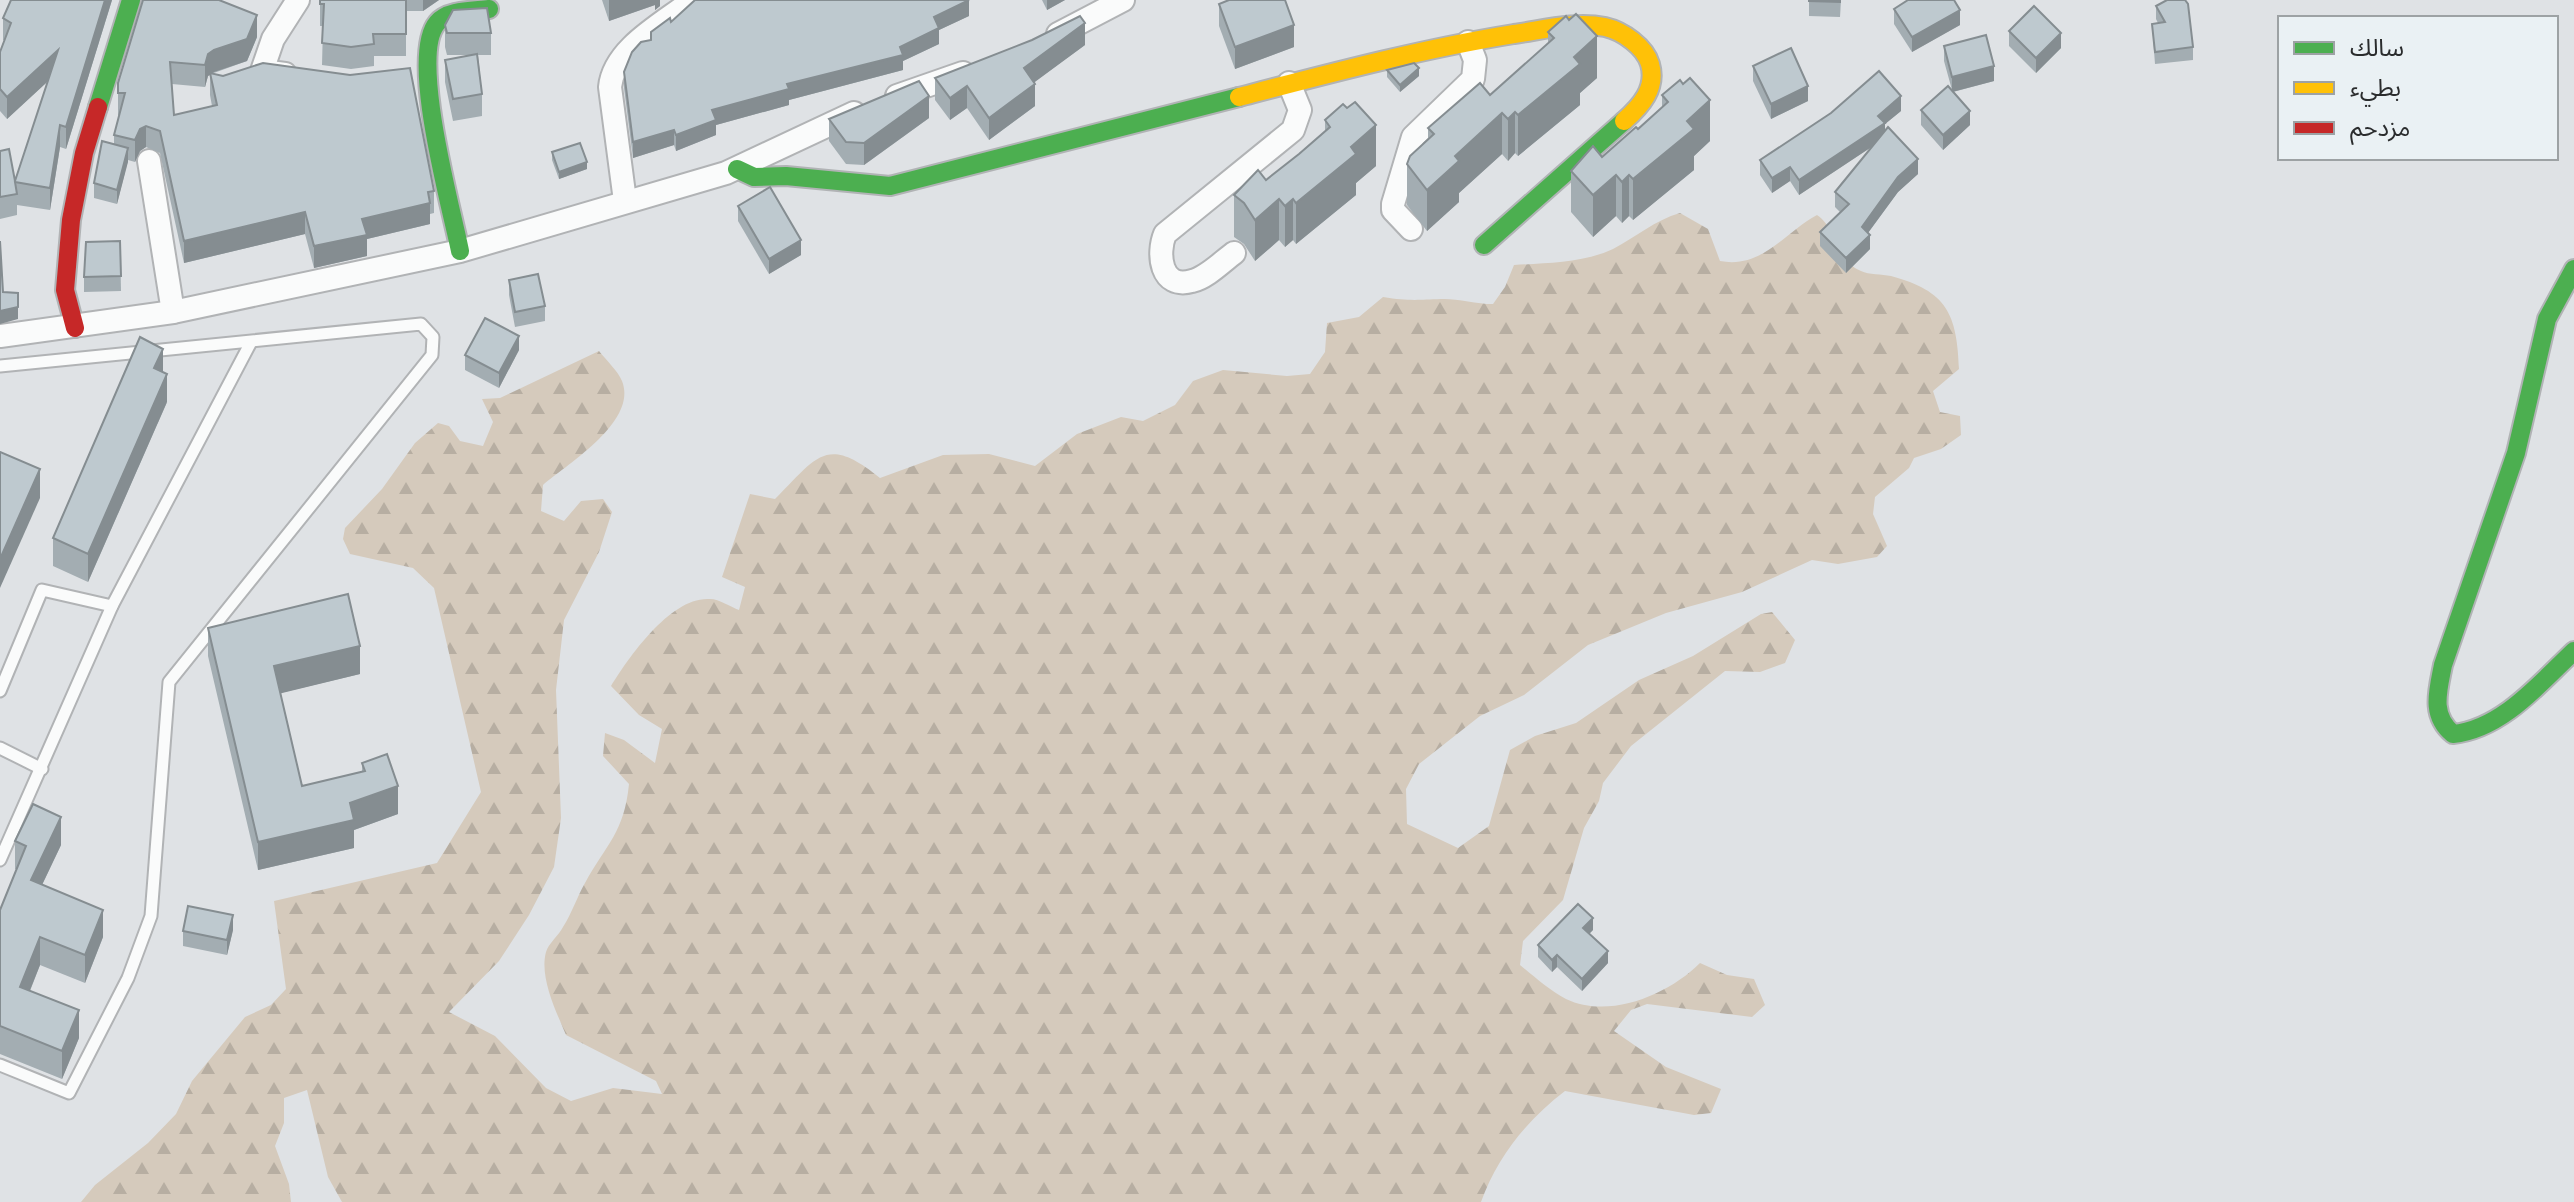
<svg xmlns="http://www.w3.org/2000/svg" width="2574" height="1202" viewBox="0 0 2574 1202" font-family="'PT Sans','Noto Sans Arabic',sans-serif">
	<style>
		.forest { fill: url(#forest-firs) }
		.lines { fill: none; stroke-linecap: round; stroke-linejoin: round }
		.lane-casing { stroke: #b1b3b5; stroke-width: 15 }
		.street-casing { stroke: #b1b3b5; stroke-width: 26 }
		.fast-casing { stroke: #b1b3b5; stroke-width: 22 }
		.slow-casing { stroke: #b1b3b5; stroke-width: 22 }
		.jam-casing { stroke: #b1b3b5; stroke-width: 22 }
		.lane { stroke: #fafbfb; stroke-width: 11 }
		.street { stroke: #fafbfb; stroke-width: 22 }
		.fast { stroke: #4caf50; stroke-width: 18 }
		.slow { stroke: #ffc107; stroke-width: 18 }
		.jam { stroke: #c62828; stroke-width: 18 }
		.wall { fill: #a3adb2; fill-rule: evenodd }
		.shaded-wall { fill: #858d91 }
		.building { fill: #bec9cf; stroke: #858d91; stroke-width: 2 }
	</style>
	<defs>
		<pattern id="forest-firs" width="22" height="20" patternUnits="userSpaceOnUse" patternTransform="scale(2)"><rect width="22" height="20" fill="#d5cabc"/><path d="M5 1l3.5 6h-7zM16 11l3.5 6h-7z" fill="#b7aea2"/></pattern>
	</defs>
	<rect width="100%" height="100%" fill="#dfe2e5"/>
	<path class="forest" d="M 1680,213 L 1708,229 L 1720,261 C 1762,269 1784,233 1817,215 C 1837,228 1836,261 1861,271 C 1869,275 1882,274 1891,276 C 1947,291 1957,314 1959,369 L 1933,391 L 1940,412 L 1960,416 L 1961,435 L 1941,449 L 1914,458 L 1909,468 L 1875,497 L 1873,514 L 1887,546 L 1877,557 L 1838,564 L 1812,560 L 1742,592 L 1666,613 L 1588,645 L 1524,695 L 1480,716 L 1419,764 L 1406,789 L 1407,824 L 1458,848 L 1489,826 L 1510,750 L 1535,736 L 1576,723 L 1639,680 L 1693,656 L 1761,614 L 1772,612 L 1795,640 L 1785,663 L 1760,672 L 1725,671 L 1631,746 L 1603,783 L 1599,801 L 1584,828 L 1563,900 L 1523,941 L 1520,965 C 1535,977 1549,990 1566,999 C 1610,1020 1669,994 1700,963 L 1727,975 L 1754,979 L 1765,1005 L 1752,1017 L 1647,1004 L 1631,1010 L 1614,1031 L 1666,1067 L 1721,1089 L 1711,1113 L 1694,1115 L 1565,1091 C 1527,1120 1497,1157 1481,1202 L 342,1202 L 328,1177 L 307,1090 L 284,1098 L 284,1123 L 275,1146 L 289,1184 L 291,1202 L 81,1202 L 95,1185 L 148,1143 L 176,1114 L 192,1081 L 245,1017 L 271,1005 L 286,989 L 274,901 L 437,863 L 481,792 L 434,588 L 413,568 L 350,554 L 343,539 L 345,528 L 382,489 L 415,443 L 438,423 L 449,426 L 460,441 L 483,446 L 493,422 L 482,399 L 500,398 L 599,351 C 606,360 618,371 622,381 C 638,421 569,463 543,485 L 541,511 L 564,521 L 581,501 L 603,499 L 612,512 L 599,552 L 564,620 L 556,690 L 561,818 L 554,867 L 529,915 L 499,961 L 449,1012 L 495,1036 L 546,1088 L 571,1101 L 613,1088 L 662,1094 L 656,1081 L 566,1035 C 557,1013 539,978 546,952 C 548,944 559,935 563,927 C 572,913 577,897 585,883 C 607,843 624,833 629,784 L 603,756 L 605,733 L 624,740 L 655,763 L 662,729 L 639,715 L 611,686 C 629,657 671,596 710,599 C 719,599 731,607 739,610 L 745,587 L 722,577 L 750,494 L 775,499 C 817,457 826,434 880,478 L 943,455 L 989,454 L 1035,466 L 1077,434 L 1121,417 L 1143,421 L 1175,405 L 1193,381 L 1223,370 L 1287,376 L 1310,374 L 1325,352 L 1327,323 L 1359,317 L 1383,297 C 1408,301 1416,300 1441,299 C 1455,298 1476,304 1493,304 L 1505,287 L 1514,265 C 1546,263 1583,263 1613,249 C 1636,237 1655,220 1680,213 Z"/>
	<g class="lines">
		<defs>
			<g id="lane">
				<polyline points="0,366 421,324 433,337 432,355 169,682 151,916 128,978 69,1093 0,1065"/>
				<polyline points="0,691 42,590 112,606"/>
				<polyline points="0,748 42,769"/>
				<polyline points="0,860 112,606 251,342"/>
			</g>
			<g id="street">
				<polyline points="1058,34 1123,0"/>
				<polyline points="285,74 262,71 273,39 298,0"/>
				<polyline points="897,96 963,73"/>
				<polyline points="149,161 173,312"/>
				<path d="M 625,201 L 610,87 C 614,48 664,23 693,0"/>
				<polyline points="1411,229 1393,210 1393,204 1413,137 1473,79 1475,60 1468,42"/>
				<path d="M 1234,253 C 1222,262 1206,278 1192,281 C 1160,290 1157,253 1165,234 L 1293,130 L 1300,110 L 1289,83"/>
				<polyline points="0,336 173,312 460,251 726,173 854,113"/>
			</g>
			<g id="fast">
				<polyline points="98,107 131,0"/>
				<polyline points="737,169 754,177 786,176 890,186 1239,97"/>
				<polyline points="1484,245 1624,121"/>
				<path d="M 460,251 C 451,206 409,56 437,23 C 447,10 473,11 489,9"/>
				<path d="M 2574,269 L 2547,319 L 2516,453 L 2443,665 C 2438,691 2430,715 2453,734 C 2502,729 2540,683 2574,651"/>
			</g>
			<path id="slow" d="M 1239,97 C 1331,73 1421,49 1514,34 C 1543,30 1575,21 1605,27 C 1623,31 1645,47 1650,64 C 1657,88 1641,106 1624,121"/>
			<polyline id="jam" points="75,328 65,290 71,220 84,153 98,107"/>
		</defs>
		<use href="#lane" class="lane-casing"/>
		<use href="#street" class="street-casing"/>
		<use href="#fast" class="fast-casing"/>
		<use href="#slow" class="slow-casing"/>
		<use href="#jam" class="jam-casing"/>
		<use href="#lane" class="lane"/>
		<use href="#street" class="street"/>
		<use href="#fast" class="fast"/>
		<use href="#slow" class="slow"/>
		<use href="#jam" class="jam"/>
	</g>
	<g class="wall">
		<polygon points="112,0 66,149 60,147 50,210 17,205 17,215 0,219 0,151 15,181 48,81 7,119 0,111 0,52 4,40 3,40 3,18"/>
		<path d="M 143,0 L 257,37 L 247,61 L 211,74 L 434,191 L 434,213 L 430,214 L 430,224 L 367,239 L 367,256 L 314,268 L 305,234 L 184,263 L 160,153 L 146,147 L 140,151 L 135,162 L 128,160 L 117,204 L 94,198 L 94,183 L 114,144 L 114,135 L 119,115 L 118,115 L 118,83 ZM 210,75 L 210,95 L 212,106 L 174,115 L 172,84 L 205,87 L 208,76 Z"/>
		<polygon points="320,0 439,0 423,11 406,11 406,56 374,56 374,66 351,69 322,65 323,26 320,26"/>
		<polygon points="602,0 660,0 660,6 655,10 655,5 609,21"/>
		<polygon points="1042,0 1065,0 1047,10"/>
		<polygon points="1809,0 1841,0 1840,17 1809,16"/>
		<polygon points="1219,4 1294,47 1235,69 1219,26"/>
		<polygon points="2156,6 2193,47 2193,60 2155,64 2152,24 2158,23 2156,19"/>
		<polygon points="1894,9 1960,25 1912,52 1894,24"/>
		<polygon points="969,16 939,30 939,44 903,61 903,70 789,100 789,105 716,125 716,135 676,151 674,145 633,158 624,88 624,72 651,40 671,22"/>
		<polygon points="445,25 491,33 491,55 478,55 482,94 482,116 453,121 445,82 445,60 471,55 447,55 445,47"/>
		<polygon points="2009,31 2061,48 2036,73 2009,46"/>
		<polygon points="1548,32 1597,78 1580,93 1580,105 1518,156 1515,153 1508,161 1502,154 1459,193 1459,202 1427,231 1407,205 1407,164 1428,139 1428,128 1490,95 1548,44"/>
		<polygon points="1085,45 1034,82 1035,106 989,140 967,108 950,120 935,100 935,78"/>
		<polygon points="1944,46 1994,81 1953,92 1970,125 1943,150 1921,125 1921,110 1952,90 1944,61"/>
		<polygon points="1753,66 1808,101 1771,119 1753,81"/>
		<polygon points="1387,70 1419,76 1400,92 1387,77"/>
		<polygon points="1662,95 1710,141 1694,156 1694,170 1633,220 1629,216 1622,223 1616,216 1593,237 1571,212 1571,171 1602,157 1638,129 1662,107"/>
		<polygon points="1901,111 1885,124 1885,131 1918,174 1898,192 1868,233 1870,249 1846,273 1820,246 1820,232 1840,212 1835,207 1835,192 1873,146 1799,195 1790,181 1772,193 1760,175 1760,160"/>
		<polygon points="929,118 864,165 846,164 829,141 829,119"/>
		<polygon points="1325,120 1376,166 1356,183 1356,195 1296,244 1293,240 1285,247 1279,240 1255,261 1244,244 1234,237 1234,195 1266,180 1299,154 1325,132"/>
		<polygon points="552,152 587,169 559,179 552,160"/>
		<polygon points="738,206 801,255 769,274 738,221"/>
		<polygon points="120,241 121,291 84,292 84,277"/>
		<polygon points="509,280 545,306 545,321 515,327 509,295"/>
		<polygon points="519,350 499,388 465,370 465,355"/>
		<polygon points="167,402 88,582 53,566 53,538"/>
		<polygon points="208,628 360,674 280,693 302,786 362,772 362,763 398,814 354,830 354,848 258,870 208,656"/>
		<polygon points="15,841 61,845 42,885 103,937 85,983 40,965 30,991 79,1038 62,1079 0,1054 0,910 17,869 15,869"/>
		<polygon points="233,930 227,955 183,946 183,931"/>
		<polygon points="1593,930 1589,934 1608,963 1582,991 1557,967 1552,972 1538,957 1538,945"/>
	</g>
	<g class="shaded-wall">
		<polygon points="105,0 112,0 66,149 66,127"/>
		<polygon points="423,0 439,0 423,11"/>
		<polygon points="609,0 660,0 660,6 655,10 655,5 609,21"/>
		<polygon points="969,0 969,16 939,30 939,44 903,61 903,70 789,100 789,105 716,125 716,135 676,151 676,135 712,110 900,47 934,17"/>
		<polygon points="1047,0 1065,0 1047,10"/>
		<polygon points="1960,10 1960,25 1912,52 1912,37"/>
		<polygon points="257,15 257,37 247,61 214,72 208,76 205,87 205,65 208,54"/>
		<polygon points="1085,23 1085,45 1024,90 1024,68"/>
		<polygon points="1294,25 1294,47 1235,69 1235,47"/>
		<polygon points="2061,33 2061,48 2036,73 2036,58"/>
		<polygon points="1597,36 1597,78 1580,93 1580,105 1518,156 1518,115 1574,57"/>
		<polygon points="58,50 58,72 7,119 7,97"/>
		<polygon points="1994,66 1994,81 1952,92 1952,77"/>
		<polygon points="1419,68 1419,76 1400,92 1400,85"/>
		<polygon points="1035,84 1035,106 989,140 989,118"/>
		<polygon points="967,86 967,108 950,120 950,98"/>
		<polygon points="1808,86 1808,101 1771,119 1771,104"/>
		<polygon points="929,96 929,118 864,165 864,143"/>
		<polygon points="1901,96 1901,111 1885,124 1885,138 1799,195 1799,180"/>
		<polygon points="1710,100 1710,141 1694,156 1694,170 1633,220 1633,179 1687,121"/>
		<polygon points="1970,111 1970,125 1943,150 1943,135"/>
		<polygon points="1515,112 1515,153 1508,161 1508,119"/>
		<polygon points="1502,113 1502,154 1459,193 1459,202 1427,231 1427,190 1455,156"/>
		<polygon points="60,125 60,147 50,210 50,188"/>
		<polygon points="1376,125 1376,166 1356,183 1356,195 1296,244 1296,203 1351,147"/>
		<polygon points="146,126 146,147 140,151 135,162 135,140 140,129"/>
		<polygon points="674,130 674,145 633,158 633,142"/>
		<polygon points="128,148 128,162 117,204 117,190"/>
		<polygon points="1918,159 1918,174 1898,192 1862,241 1862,227 1898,177"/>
		<polygon points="587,162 587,169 559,179 559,172"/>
		<polygon points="1790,167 1790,181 1772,193 1772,178"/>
		<polygon points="1616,175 1616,216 1593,237 1593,195"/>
		<polygon points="1629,175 1629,216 1622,223 1622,182"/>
		<polygon points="1279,199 1279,240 1255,261 1255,220"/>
		<polygon points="1293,199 1293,240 1285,247 1285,206"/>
		<polygon points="430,203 430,224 367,239 367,256 314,268 314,246 362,219"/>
		<polygon points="305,212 305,234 184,263 184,241"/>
		<polygon points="1870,235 1870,249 1846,273 1846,258"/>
		<polygon points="801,240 801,255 769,274 769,259"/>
		<polygon points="18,293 18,319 0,324 0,311"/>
		<polygon points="519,336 519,350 499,388 499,373"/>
		<polygon points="163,349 163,377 154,368"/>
		<polygon points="167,374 167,402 88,582 88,554"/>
		<polygon points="40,469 40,498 0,588 0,559"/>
		<polygon points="360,646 360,674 274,695 274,666"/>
		<polygon points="398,786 398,814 354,830 354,848 258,870 258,842 350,803"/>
		<polygon points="61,817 61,845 31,908 31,880"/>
		<polygon points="103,910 103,937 85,983 85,955"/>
		<polygon points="233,915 233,930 227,955 227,940"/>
		<polygon points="1593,918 1593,930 1583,940 1583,928"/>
		<polygon points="40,937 40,965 20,1015 20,987"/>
		<polygon points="1608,951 1608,963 1582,991 1582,979"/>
		<polygon points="1557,955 1557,967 1552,972 1552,960"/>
		<polygon points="79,1010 79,1038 62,1079 62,1051"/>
	</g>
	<g class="building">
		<polygon points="11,0 105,0 66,127 60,125 50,188 15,182 17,194 0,197 0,151 9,149 15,181 58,50 7,97 0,89 0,52 11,23 3,18"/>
		<polygon points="143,0 219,0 257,15 247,39 214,50 208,54 205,65 170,62 174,115 217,105 210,73 223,76 263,63 350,75 410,68 434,191 428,192 430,203 362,219 367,235 314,246 305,212 184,241 160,131 146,126 140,129 135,140 114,135 125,93 118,93 118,83"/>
		<polygon points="320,0 406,0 406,34 373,34 374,44 351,47 322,43 324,4 320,4"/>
		<polygon points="695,0 969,0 934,17 939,28 900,47 903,55 787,84 789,89 712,110 716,120 676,135 674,130 633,142 624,72 632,52 641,42 651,40 651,32 670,18 671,22"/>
		<polygon points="1229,0 1285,0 1294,25 1235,47 1219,4"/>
		<polygon points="1809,0 1840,0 1840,2 1809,1"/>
		<polygon points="1908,0 1954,0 1960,10 1912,37 1894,9"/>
		<polygon points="2167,0 2185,0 2188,4 2193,47 2155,52 2152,24 2165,22 2156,6"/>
		<polygon points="2034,6 2061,33 2036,58 2009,31"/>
		<polygon points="487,8 491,33 447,33 445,25 453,10"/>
		<polygon points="1576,14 1597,36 1574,57 1580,64 1518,115 1515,112 1508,119 1502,113 1455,156 1459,161 1427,190 1407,164 1410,156 1434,134 1428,128 1480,83 1490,95 1554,38 1548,32 1566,16 1569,20"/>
		<polygon points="1080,16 1085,23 1024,68 1035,84 989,118 967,86 950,98 935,78 1032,40"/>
		<polygon points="1986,35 1994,66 1952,77 1944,46"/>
		<polygon points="1791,48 1808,86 1771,104 1753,66"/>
		<polygon points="477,54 482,94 453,99 445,60"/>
		<polygon points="1414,63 1419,68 1400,85 1387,70"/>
		<polygon points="1879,71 1901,96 1878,116 1885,123 1799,180 1790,167 1772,178 1760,160 1831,113"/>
		<polygon points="1690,78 1710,100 1687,121 1694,129 1633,179 1629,175 1622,182 1616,175 1593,195 1571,171 1593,146 1602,157 1636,127 1638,129 1668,102 1662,95 1680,80 1683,84"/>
		<polygon points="919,81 929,96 864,143 846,142 829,119"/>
		<polygon points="1948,86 1970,111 1943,135 1921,110"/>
		<polygon points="1355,102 1376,125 1351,147 1356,154 1296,203 1293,199 1285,206 1279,199 1255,220 1244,203 1234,195 1258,170 1266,180 1299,154 1330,127 1325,120 1343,104 1347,108"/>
		<polygon points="1888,127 1918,159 1898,177 1862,227 1870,235 1846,258 1820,232 1849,204 1835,192"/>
		<polygon points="102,141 128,148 117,190 94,183"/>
		<polygon points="580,143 587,162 559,172 552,152"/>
		<polygon points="770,187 801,240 769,259 738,206"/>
		<polygon points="0,241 3,292 18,293 18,307 0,311"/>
		<polygon points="120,241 121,276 84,277 86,242"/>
		<polygon points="538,274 545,306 515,312 509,280"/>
		<polygon points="485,318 519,336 499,373 465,355"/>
		<polygon points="140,337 163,349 154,368 167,374 88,554 53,538"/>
		<polygon points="0,452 40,469 0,559"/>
		<polygon points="348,594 360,646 274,666 302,786 365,771 362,763 387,754 398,786 350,803 354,820 258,842 208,628"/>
		<polygon points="33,804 61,817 31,880 103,910 85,955 40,937 20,987 79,1010 62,1051 0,1026 0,910 26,846 15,841"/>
		<polygon points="1578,904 1593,918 1583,928 1608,951 1582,979 1557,955 1552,960 1538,945"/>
		<polygon points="188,906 233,915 227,940 183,931"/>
	</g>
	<rect x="2278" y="16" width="280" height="144" fill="#eaf1f4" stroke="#9da2a4" stroke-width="2"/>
	<rect x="2294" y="42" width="40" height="12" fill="#4caf50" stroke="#9da2a4" stroke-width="2"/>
	<text x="2350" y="56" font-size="24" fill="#2a2c2d">سالك</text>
	<rect x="2294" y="82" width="40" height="12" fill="#ffc107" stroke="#9da2a4" stroke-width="2"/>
	<text x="2350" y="96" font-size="24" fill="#2a2c2d">بطيء</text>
	<rect x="2294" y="122" width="40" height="12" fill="#c62828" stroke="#9da2a4" stroke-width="2"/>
	<text x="2350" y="136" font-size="24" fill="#2a2c2d">مزدحم</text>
</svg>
